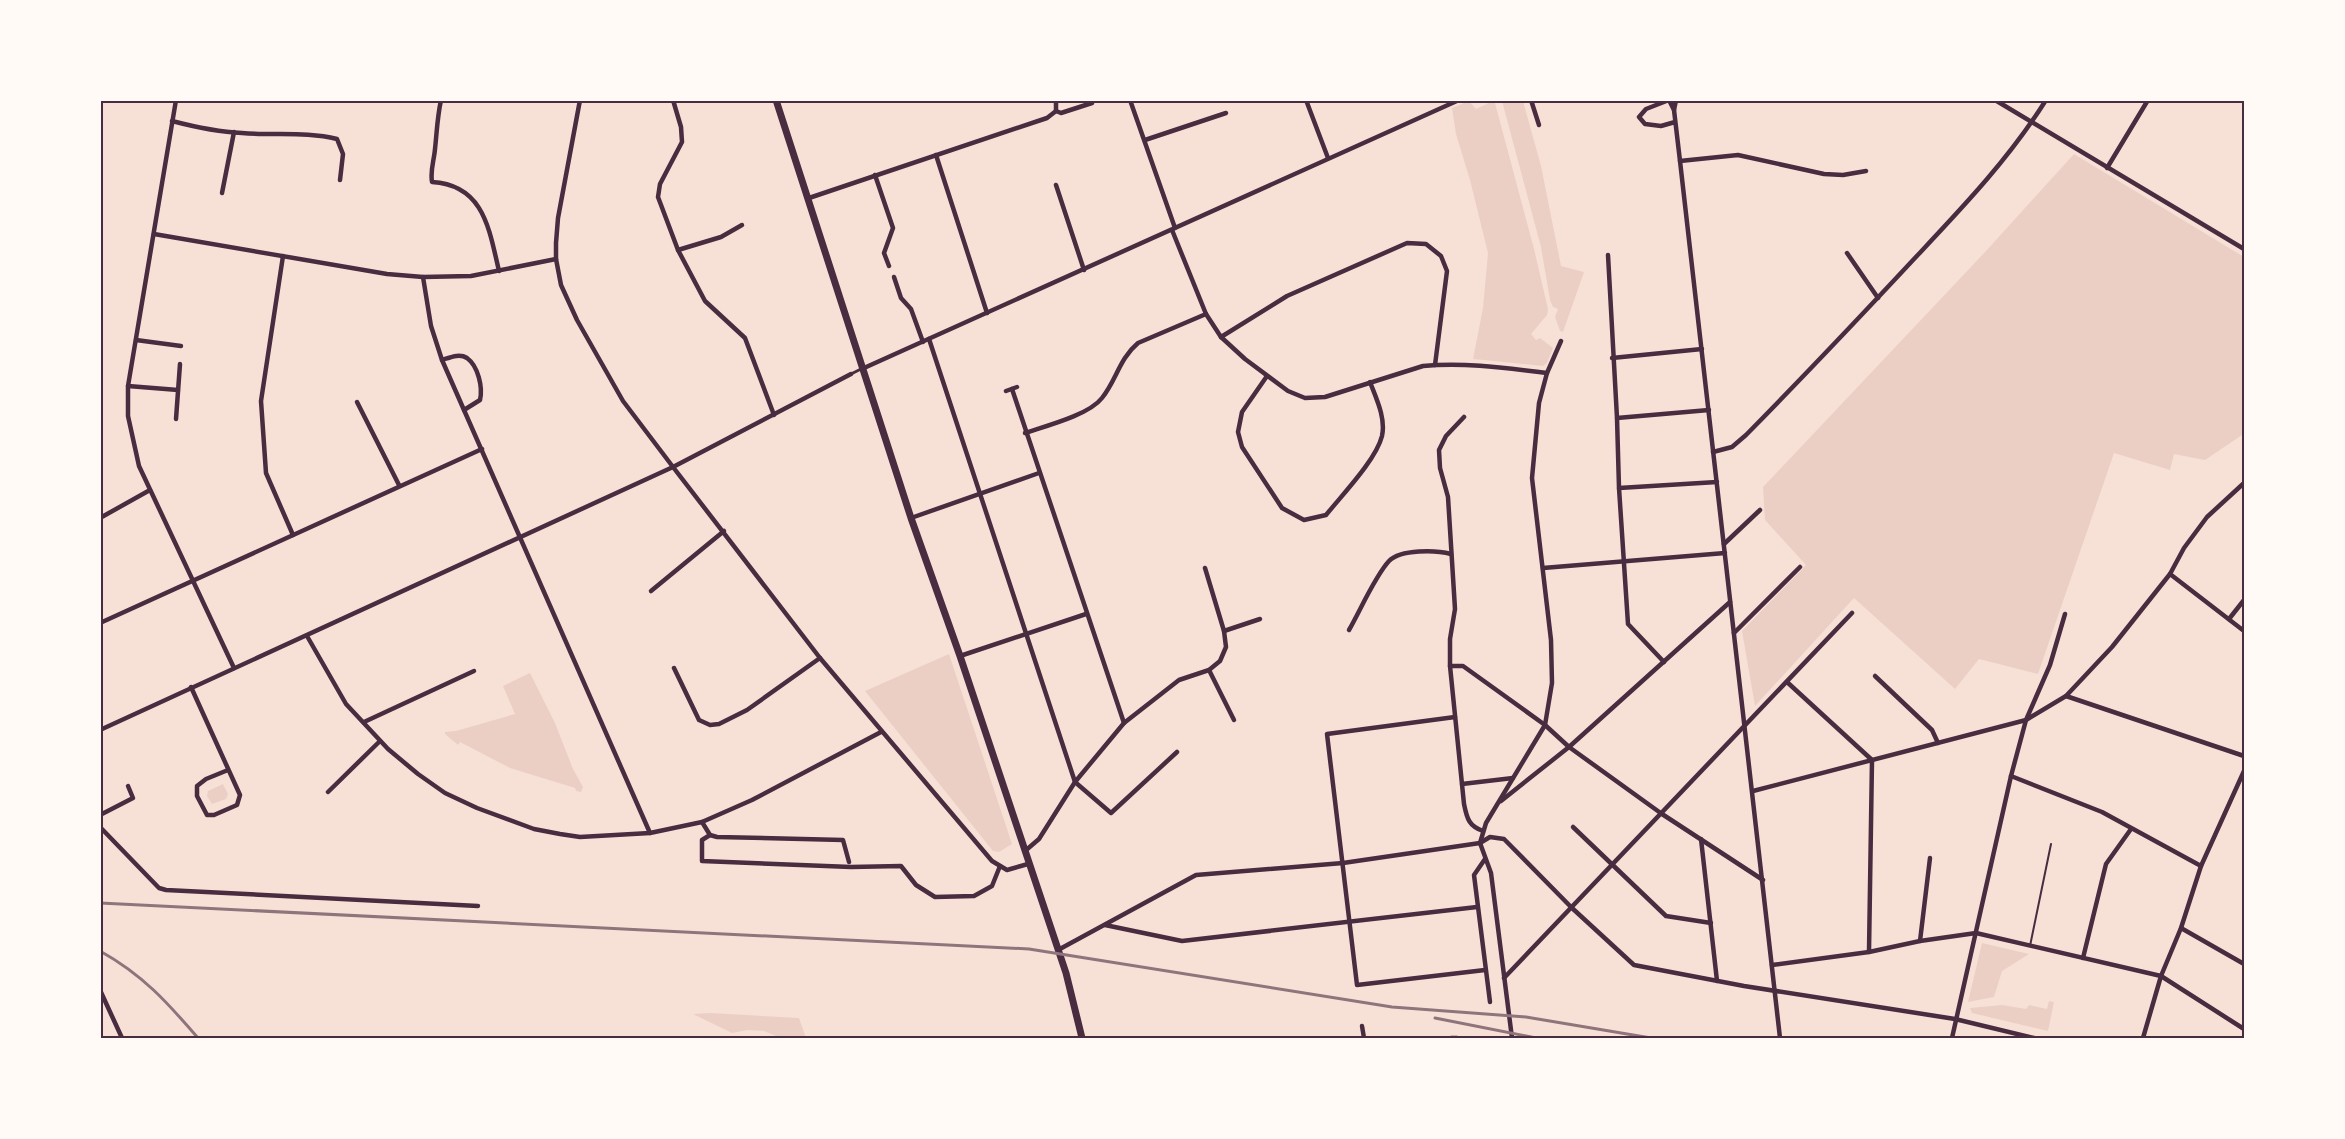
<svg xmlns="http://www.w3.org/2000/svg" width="2345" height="1139" viewBox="0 0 2345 1139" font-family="'Sofia Sans Condensed',sans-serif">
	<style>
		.green { fill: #ebcfc5 }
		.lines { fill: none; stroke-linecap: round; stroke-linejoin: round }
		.service { stroke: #4a2c40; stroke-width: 2 }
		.pedestrian { stroke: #4a2c40; stroke-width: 3 }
		.minor { stroke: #4a2c40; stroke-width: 4.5 }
		.trunk { stroke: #4a2c40; stroke-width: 7 }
		.rail { stroke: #8f747c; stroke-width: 3 }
		.neatline { fill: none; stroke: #4a2c40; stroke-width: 2 }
	</style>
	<rect width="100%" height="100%" fill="#f7e1d7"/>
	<g class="green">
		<polygon points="1469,101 1476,109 1493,101 1495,103 1534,249 1548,309 1547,315 1531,334 1536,340 1540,338 1553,348 1547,363 1543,366 1473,359 1483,308 1488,253 1470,180 1456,134 1452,108"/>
		<polygon points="1502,101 1523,101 1541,166 1561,266 1584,272 1563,332 1560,331 1555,317 1558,309 1553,307 1550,300 1541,247"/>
		<polygon points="2074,154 2244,257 2244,427 2242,435 2205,460 2174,454 2170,470 2114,453 2038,674 1979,659 1955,689 1854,598 1755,706 1742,631 1806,565 1765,520 1763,487 1986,251"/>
		<polygon points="949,654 1012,844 999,852 993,851 865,691"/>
		<polygon points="530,673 555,723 573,769 583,787 581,792 576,791 575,788 510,768 460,742 458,745 445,734 445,732 456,731 515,714 503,686"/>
		<polygon points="223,784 228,794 226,799 212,804 207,796 208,791"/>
		<polygon points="1982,943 2029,954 2002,971 1994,997 1968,1002"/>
		<polygon points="2049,1001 2054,1002 2048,1031 1972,1013 1970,1008 2002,1005 2026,1009 2029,1005 2047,1009"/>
		<polygon points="710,1013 799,1018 806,1038 781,1038 764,1031 748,1030 732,1033 693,1014"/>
	</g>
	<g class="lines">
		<polyline class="service" points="2030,946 2051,844"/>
		<polyline class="pedestrian" points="851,374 863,368"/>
		<g class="minor">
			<polyline points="176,100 128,386 128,416 139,466 234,668"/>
			<path d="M 441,100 C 437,119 437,131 435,149 C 434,161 430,170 432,182 C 484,185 489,229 499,271"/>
			<polyline points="580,100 558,218 556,243 556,259 561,285 577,320 623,401 673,467 820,658 992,861 1007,870 1028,864"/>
			<polyline points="673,100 681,127 682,142 660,184 658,197 678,250 705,301 745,338 774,415"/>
			<polyline points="1056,100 1056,111"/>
			<polyline points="1130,100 1175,228"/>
			<polyline points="1306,100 1328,158"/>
			<polyline points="1531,100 1539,125"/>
			<polyline points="1995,100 2244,249"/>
			<polyline points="1674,110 1676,100"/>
			<path d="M 172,121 C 195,127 219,132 242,133 C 274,136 306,131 337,139 L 343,154 L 340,180"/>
			<polyline points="1675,122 1661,126 1645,124 1639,117 1646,109 1669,100 1674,110 1680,161 1780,1038"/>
			<polyline points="1145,140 1226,113"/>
			<polyline points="936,155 987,313"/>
			<polyline points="1680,161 1738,155 1824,174 1843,175 1866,171"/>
			<polyline points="2107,168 2148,100"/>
			<polyline points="875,175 893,228 884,253 889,266"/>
			<polyline points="1056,185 1084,270"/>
			<polyline points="222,193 234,132"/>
			<polyline points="809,198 1047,118 1056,111 1061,113 1092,103"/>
			<path d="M 1172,230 L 1206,314 L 1221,337 L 1245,359 L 1288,391 L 1305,398 L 1325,397 L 1423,366 C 1464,362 1506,368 1547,373"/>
			<polyline points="154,234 387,274 423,277 471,276 556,259"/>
			<polyline points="678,250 721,237 742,225"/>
			<polyline points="1847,253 1878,298"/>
			<polyline points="1608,255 1617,418 1619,488 1628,624 1664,662"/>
			<polyline points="283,256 261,401 266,473 293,535"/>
			<polyline points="423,277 431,326 442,360 650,833"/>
			<polyline points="894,277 901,298 911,309 923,342"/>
			<polyline points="1221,337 1287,296 1407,243 1426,244 1441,256 1447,271 1435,365"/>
			<polyline points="929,339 1075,782 1111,813 1177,752"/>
			<polyline points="136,340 181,346"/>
			<polyline points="1612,358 1702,349"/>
			<path d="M 442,360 C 449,358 459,353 467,358 C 478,366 483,387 480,400 L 464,410"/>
			<polyline points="864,368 1459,100"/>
			<path d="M 1267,376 L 1242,412 L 1238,432 L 1242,447 L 1282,508 L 1304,520 L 1326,515 C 1342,495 1376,460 1382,436 C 1386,418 1376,398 1370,382"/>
			<polyline points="128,386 178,390"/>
			<polyline points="1012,389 1124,723"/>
			<polyline points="1006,391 1017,387"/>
			<polyline points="357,402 399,485"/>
			<polyline points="1617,418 1709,410"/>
			<polyline points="176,419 180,364"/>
			<path d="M 1025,433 C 1046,426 1089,415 1102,398 C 1117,379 1119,359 1138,343 L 1206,314"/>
			<path d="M 1713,452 L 1732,447 L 1746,435 C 1803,377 1859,318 1914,259 C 1961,209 2009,159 2046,100"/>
			<polyline points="1619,488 1717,482"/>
			<polyline points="100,518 150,490"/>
			<polyline points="911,518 1039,473"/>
			<polyline points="1724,544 1760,510"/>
			<polyline points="1543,568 1725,553"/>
			<polyline points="2170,574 2244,631"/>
			<polyline points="651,591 724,531"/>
			<polyline points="2229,619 2244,600"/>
			<polyline points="100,623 482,449"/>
			<path d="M 1349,630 C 1360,611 1375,576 1389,561 C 1401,549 1436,550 1451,554"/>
			<polyline points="1224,631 1260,619"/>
			<polyline points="1734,633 1800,567"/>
			<polyline points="307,636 346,704 388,749 418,774 445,793 477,808 534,829 560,834 580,837 650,833 702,822 752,800 881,732"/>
			<polyline points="960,656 1086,614"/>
			<polyline points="1450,666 1450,639 1455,609 1448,497 1440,468 1439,450 1446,436 1464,417"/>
			<polyline points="674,668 699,720 710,725 719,724 747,710 820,658"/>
			<polyline points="1209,670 1234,720"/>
			<polyline points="1875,676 1932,730 1938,743"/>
			<polyline points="1787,682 1872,760 1869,952"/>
			<polyline points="191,687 240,795 237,805 214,815 207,815 197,796 197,786 206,779 228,770"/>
			<polyline points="2066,696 2244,756"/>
			<polyline points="1455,717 1327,734 1357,985 1485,970"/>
			<polyline points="364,722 474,671"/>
			<polyline points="100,730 673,467 851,374"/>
			<polyline points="2011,776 2102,812 2201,866"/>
			<polyline points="1462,784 1513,778"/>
			<polyline points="1753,791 2026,720 2066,696 2112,647 2170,574 2184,548 2207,517 2244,483"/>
			<polyline points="328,792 380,741"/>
			<polyline points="1501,801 1569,747 1730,602"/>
			<polyline points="100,815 133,798 128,786"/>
			<polyline points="702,822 710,835 717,837 843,840 849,862"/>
			<polyline points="100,827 159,888 166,890 478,906"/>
			<polyline points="1573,827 1666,916 1711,923"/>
			<path d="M 1483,831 C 1469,826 1467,819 1464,804 L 1450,666 L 1463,666 L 1545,725 L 1569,747 L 1662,814 L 1763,880"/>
			<polyline points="710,835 702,840 702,861 851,867 901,866 916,885 935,897 974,896 992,886 1000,866"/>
			<polyline points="1701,839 1717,981"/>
			<polyline points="1025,851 1039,839 1075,782 1124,723 1179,680 1209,670 1220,661 1226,647 1224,631 1205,568"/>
			<polyline points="1485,859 1474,875 1490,1002"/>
			<polyline points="1105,925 1182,941 1477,907"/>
			<polyline points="2181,928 2244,964"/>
			<polyline points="1920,941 1930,858"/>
			<polyline points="1058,950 1196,875 1343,863 1480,843 1490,837 1504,839 1572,908 1634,965 1744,986 1955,1019 2034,1038"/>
			<polyline points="2083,958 2106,864 2131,829"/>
			<polyline points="1772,965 1869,952 1920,941 1976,933 2161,976 2244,1029"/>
			<polyline points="1504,978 1852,613"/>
			<polyline points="100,990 122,1038"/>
			<polyline points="1362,1026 1364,1038"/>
			<polyline points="1451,1038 1457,1038"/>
			<polyline points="1512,1038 1491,873 1480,843 1486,823 1545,725 1552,683 1551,640 1532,478 1539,403 1547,373 1561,341"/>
			<polyline points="1952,1038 2011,776 2026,720 2050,665 2065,614"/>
			<polyline points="2143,1038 2161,976 2181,928 2201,866 2244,771"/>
		</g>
		<polyline class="trunk" points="776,100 911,518 960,656 1066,973 1082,1038"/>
		<g class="rail">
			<polyline points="100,903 1029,949 1392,1007 1526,1017 1651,1038"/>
			<path d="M 100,951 C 143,975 167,1002 198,1038"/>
			<polyline points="1435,1018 1536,1038"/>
		</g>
	</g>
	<rect width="2345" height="1139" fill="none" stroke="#fffaf5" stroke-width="204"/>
	<rect x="102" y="102" width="2141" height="935" class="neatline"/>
</svg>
